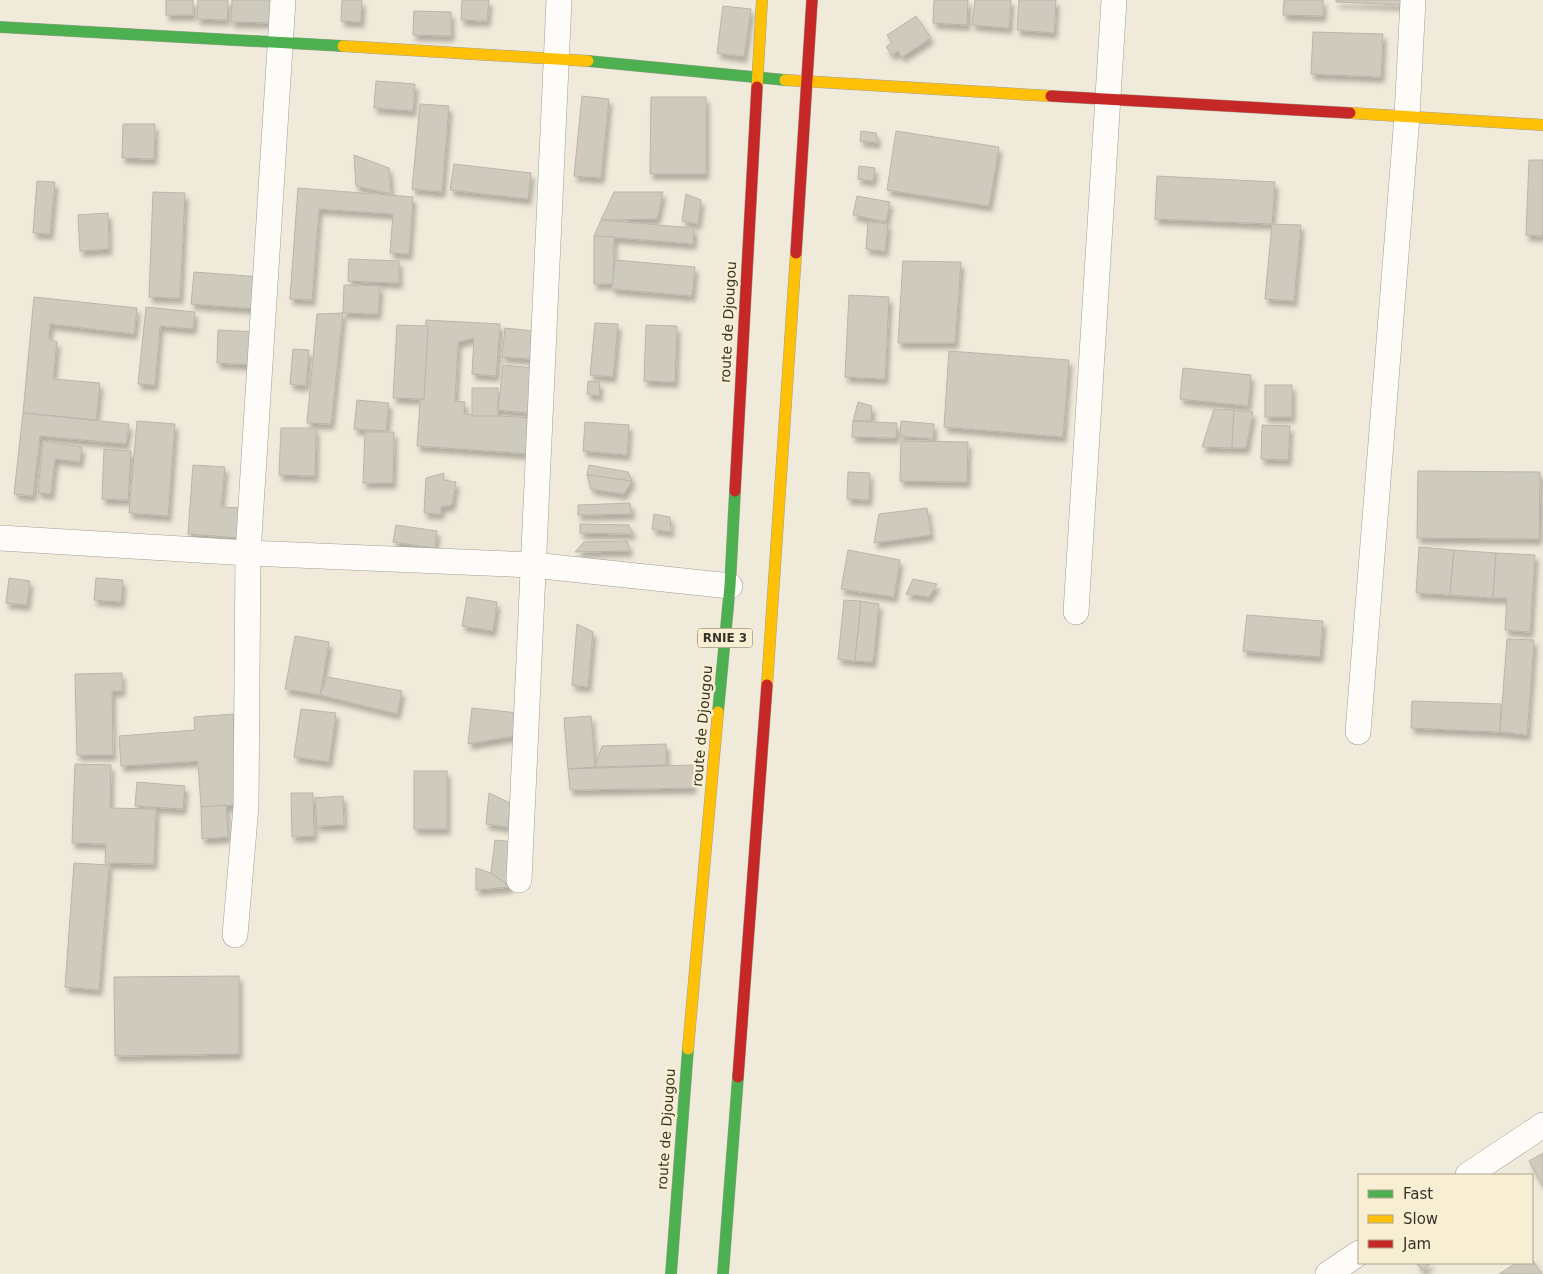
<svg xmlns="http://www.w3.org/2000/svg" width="1543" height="1274" viewBox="0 0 1543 1274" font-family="'DejaVu Sans',sans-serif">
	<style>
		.building { fill: #cecabe; stroke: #bab5a9; filter: url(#shadow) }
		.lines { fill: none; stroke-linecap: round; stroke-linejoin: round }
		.street-casing { stroke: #a29e92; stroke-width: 26 }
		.fast-casing { stroke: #a29e92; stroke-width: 12 }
		.slow-casing { stroke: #a29e92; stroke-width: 12 }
		.jam-casing { stroke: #a29e92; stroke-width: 12 }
		.street { stroke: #fdfcf9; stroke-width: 25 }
		.fast { stroke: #4caf50; stroke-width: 11 }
		.slow { stroke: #ffc107; stroke-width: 11 }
		.jam { stroke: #c62828; stroke-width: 11 }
		.labels { text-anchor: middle; stroke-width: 5; stroke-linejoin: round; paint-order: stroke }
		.shield { fill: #f8eed2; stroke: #716b5c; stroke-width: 1 }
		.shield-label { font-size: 12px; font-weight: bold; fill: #373329 }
		.street-label { font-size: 14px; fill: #373329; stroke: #f8eed2 }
	</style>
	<defs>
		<filter id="shadow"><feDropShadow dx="3" dy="5.5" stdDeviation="2.5" flood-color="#0004"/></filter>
	</defs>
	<rect width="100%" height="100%" fill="#f0eada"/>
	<g class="building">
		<rect x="166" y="0" width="27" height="15"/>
		<polygon points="198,0 228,0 227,20 197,19"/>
		<polygon points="232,0 279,0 278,23 231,22"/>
		<polygon points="342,0 362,0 361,22 341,21"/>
		<polygon points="462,0 489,0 487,21 461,20"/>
		<polygon points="934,0 968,0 967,25 933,23"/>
		<polygon points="975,0 1011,0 1009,28 972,25"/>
		<polygon points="1019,0 1056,0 1054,33 1017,30"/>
		<polygon points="1284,0 1323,0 1323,16 1283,15"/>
		<polygon points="1336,0 1405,0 1405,5 1336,2"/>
		<polygon points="723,6 751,9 744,57 717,53"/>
		<polygon points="414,11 451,12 451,36 413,35"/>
		<polygon points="916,16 931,38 902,57 898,51 892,55 886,47 892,43 887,35"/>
		<polygon points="1313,32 1383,34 1381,77 1311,74"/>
		<polygon points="376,81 415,84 413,111 374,108"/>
		<polygon points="582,96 609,99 601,178 574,176"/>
		<polygon points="651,97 706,97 706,174 650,174"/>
		<polygon points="420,104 449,106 442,192 412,189"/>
		<polygon points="123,124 155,124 154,159 122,158"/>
		<polygon points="861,131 876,133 878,143 860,141"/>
		<polygon points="896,131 999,147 989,206 887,190"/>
		<polygon points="354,155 389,168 391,194 356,186"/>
		<polygon points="1529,160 1543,160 1543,236 1526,235"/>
		<polygon points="454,164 531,173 528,199 450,190"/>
		<polygon points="859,166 875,168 873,181 858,179"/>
		<polygon points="1157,176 1275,182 1272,224 1155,219"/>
		<polygon points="37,181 55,182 50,234 33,233"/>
		<polygon points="298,188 413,197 409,254 390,253 393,214 319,209 312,300 290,299"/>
		<polygon points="153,192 185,193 180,298 149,297"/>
		<polygon points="614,192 663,192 657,219 601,220"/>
		<polygon points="686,194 701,200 698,224 682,221"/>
		<polygon points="857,196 890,202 886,222 853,215"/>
		<polygon points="108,213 109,249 80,251 78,215"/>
		<polygon points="601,220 694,228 693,244 594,236"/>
		<polygon points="868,222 888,224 885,251 866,249"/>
		<polygon points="1272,224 1301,225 1294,301 1265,299"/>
		<polygon points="594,236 614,237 613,284 594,284"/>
		<polygon points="349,259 399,261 399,283 348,281"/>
		<polygon points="615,260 695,267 692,296 612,289"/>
		<polygon points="903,261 961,262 955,343 898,343"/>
		<polygon points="194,272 261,277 258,309 191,304"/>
		<polygon points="344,285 380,286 378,314 343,313"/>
		<polygon points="849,295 889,297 885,379 845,377"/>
		<polygon points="34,297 137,308 134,334 50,324 49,339 57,342 53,379 100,383 96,420 23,413"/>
		<polygon points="146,307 195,312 193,329 160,326 155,385 138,384"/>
		<polygon points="343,313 331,424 307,423 317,314"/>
		<polygon points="426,320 500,324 496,376 472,374 474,338 458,342 455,401 465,402 464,414 534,418 531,454 417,446"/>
		<polygon points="595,323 618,324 613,377 590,375"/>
		<polygon points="397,325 428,326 424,399 393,398"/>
		<polygon points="646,325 677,326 675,382 644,381"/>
		<polygon points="505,328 534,331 532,359 502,357"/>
		<polygon points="218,330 256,332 255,365 217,363"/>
		<polygon points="293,349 309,350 306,386 290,384"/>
		<polygon points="949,351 1069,360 1063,437 944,427"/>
		<polygon points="503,365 533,368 528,413 498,410"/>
		<polygon points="1183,368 1251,375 1248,406 1180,399"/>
		<polygon points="588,381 600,382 599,396 587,394"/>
		<rect x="1265" y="385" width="27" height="32"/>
		<rect x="472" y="388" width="26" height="28"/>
		<polygon points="357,400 389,403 386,431 354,429"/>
		<polygon points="858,402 872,406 871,421 853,421"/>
		<polygon points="1214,409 1234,410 1232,448 1202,447"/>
		<polygon points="1234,410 1253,412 1246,448 1232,448"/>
		<polygon points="23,413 129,424 126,444 40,436 33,496 14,494"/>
		<polygon points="137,421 175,424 168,516 129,513"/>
		<polygon points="853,421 897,423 896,438 852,437"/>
		<polygon points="901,421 934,424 933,439 900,436"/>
		<polygon points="585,422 629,425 627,455 583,451"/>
		<polygon points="1262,425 1290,426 1288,460 1261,459"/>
		<polygon points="281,428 316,428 315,476 279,475"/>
		<polygon points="365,432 394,432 393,483 363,483"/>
		<polygon points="43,441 82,447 80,462 55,459 51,494 38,493"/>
		<polygon points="901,441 968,442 967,482 900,481"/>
		<polygon points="104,449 131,451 128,500 102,499"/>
		<polygon points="193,465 225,467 221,507 244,508 241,538 188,534"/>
		<polygon points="589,465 628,472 632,481 587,475"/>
		<polygon points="1418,471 1540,472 1539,539 1417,538"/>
		<polygon points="848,472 870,473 869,500 847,499"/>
		<polygon points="444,473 443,480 456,482 452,505 441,507 441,514 424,513 426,478"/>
		<polygon points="587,475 632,481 624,494 591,489"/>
		<polygon points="630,503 632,514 578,515 578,505"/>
		<polygon points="927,508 931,535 874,543 879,514"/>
		<polygon points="654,514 670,517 671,532 652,529"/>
		<polygon points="580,524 629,525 633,534 580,533"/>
		<polygon points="396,525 437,531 435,548 393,542"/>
		<polygon points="627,541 630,551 575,552 584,542"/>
		<polygon points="1419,547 1454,550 1450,595 1416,593"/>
		<polygon points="848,550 900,560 894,597 841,589"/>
		<polygon points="1454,550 1496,553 1493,598 1450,595"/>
		<polygon points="1496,553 1535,555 1530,632 1505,630 1507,598 1493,598"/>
		<polygon points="9,578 30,581 27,605 6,603"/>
		<polygon points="96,578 123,580 121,602 94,600"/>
		<polygon points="913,579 937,584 929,597 906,594"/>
		<polygon points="467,597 497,602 493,631 462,626"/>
		<polygon points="844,600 861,601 855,661 838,659"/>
		<polygon points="861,601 879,604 873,662 855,661"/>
		<polygon points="1247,615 1323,621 1320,657 1243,651"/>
		<polygon points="577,624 593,632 588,687 572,685"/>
		<polygon points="295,636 329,642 320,695 285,689"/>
		<polygon points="1507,639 1534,640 1527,735 1500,732"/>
		<polygon points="122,673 122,691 112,691 113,755 77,755 75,674"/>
		<polygon points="328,677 402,691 397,714 320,695"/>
		<polygon points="1412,701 1501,704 1500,732 1411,728"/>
		<polygon points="472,708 518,713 515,736 468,744"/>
		<polygon points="301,709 336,713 329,762 294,757"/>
		<polygon points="233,714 239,805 201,807 198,761 121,766 119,736 195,730 194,717"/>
		<polygon points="591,716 595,767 568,769 564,718"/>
		<polygon points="666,744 666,765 595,767 602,746"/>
		<polygon points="75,764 111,765 110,808 156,809 154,864 105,863 106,844 72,843"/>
		<polygon points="693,765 693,788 570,790 568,769"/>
		<rect x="414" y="771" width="33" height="58"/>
		<polygon points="137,782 185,786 183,809 135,806"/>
		<polygon points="291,793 313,793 314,836 292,837"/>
		<polygon points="489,793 510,803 508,827 486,824"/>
		<polygon points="343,796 344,825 317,826 315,798"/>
		<polygon points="226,805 228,837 202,839 201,807"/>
		<polygon points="495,840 514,842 510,887 491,873"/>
		<polygon points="74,863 109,865 99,990 65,987"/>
		<polygon points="476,868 491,873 510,887 476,890"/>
		<polygon points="239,976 239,1054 115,1056 114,977"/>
		<polygon points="1543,1153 1543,1186 1529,1161"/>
		<polygon points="1532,1259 1542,1274 1499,1274 1516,1263 1532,1263"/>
		<polygon points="1416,1263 1432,1263 1422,1270"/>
	</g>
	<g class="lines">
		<defs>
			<g id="street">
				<polyline points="0,538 248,553 533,565 730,586"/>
				<polyline points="1076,612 1114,0"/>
				<polyline points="1358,732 1407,116 1413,0"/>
				<polyline points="519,880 559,0"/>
				<polyline points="235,935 246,806 248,553 283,0"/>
				<polyline points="1468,1175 1543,1125"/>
				<polyline points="1328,1274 1359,1253"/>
			</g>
			<g id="fast">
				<polyline points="0,27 343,46"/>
				<polyline points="588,61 785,80"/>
				<polyline points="718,712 730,586 735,491"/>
				<polyline points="671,1274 688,1049"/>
				<polyline points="723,1274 738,1077"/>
			</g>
			<g id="slow">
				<polyline points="343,46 588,61"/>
				<polyline points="785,80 1051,96"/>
				<polyline points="757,87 762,0"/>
				<polyline points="1350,113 1543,125"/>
				<polyline points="767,685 796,253"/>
				<polyline points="688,1049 718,712"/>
			</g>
			<g id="jam">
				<polyline points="1051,96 1350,113"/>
				<polyline points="796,253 812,0"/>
				<polyline points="735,491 757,87"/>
				<polyline points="738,1077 767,685"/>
			</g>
		</defs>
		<use href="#street" class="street-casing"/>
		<use href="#fast" class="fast-casing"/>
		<use href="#slow" class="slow-casing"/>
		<use href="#jam" class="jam-casing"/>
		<use href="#street" class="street"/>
		<use href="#fast" class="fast"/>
		<use href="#slow" class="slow"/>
		<use href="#jam" class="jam"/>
	</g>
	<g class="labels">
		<rect class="shield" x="697.5" y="628.5" width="55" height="19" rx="4"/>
		<g class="shield-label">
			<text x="725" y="642">RNIE 3</text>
		</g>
		<g class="street-label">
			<text transform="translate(728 322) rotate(-87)" y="5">route de Djougou</text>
			<text transform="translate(702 726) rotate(-85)" y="5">route de Djougou</text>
			<text transform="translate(666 1129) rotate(-86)" y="5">route de Djougou</text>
		</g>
	</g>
	<rect x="1358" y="1174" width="175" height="90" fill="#f8eed2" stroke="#aba38e"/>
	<rect x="1368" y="1190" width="25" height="8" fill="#4caf50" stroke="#aba38e"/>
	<text x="1403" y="1199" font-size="15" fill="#373329">Fast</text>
	<rect x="1368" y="1215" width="25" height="8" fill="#ffc107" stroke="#aba38e"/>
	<text x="1403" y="1224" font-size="15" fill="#373329">Slow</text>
	<rect x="1368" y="1240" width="25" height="8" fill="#c62828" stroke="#aba38e"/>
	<text x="1403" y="1249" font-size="15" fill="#373329">Jam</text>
</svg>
